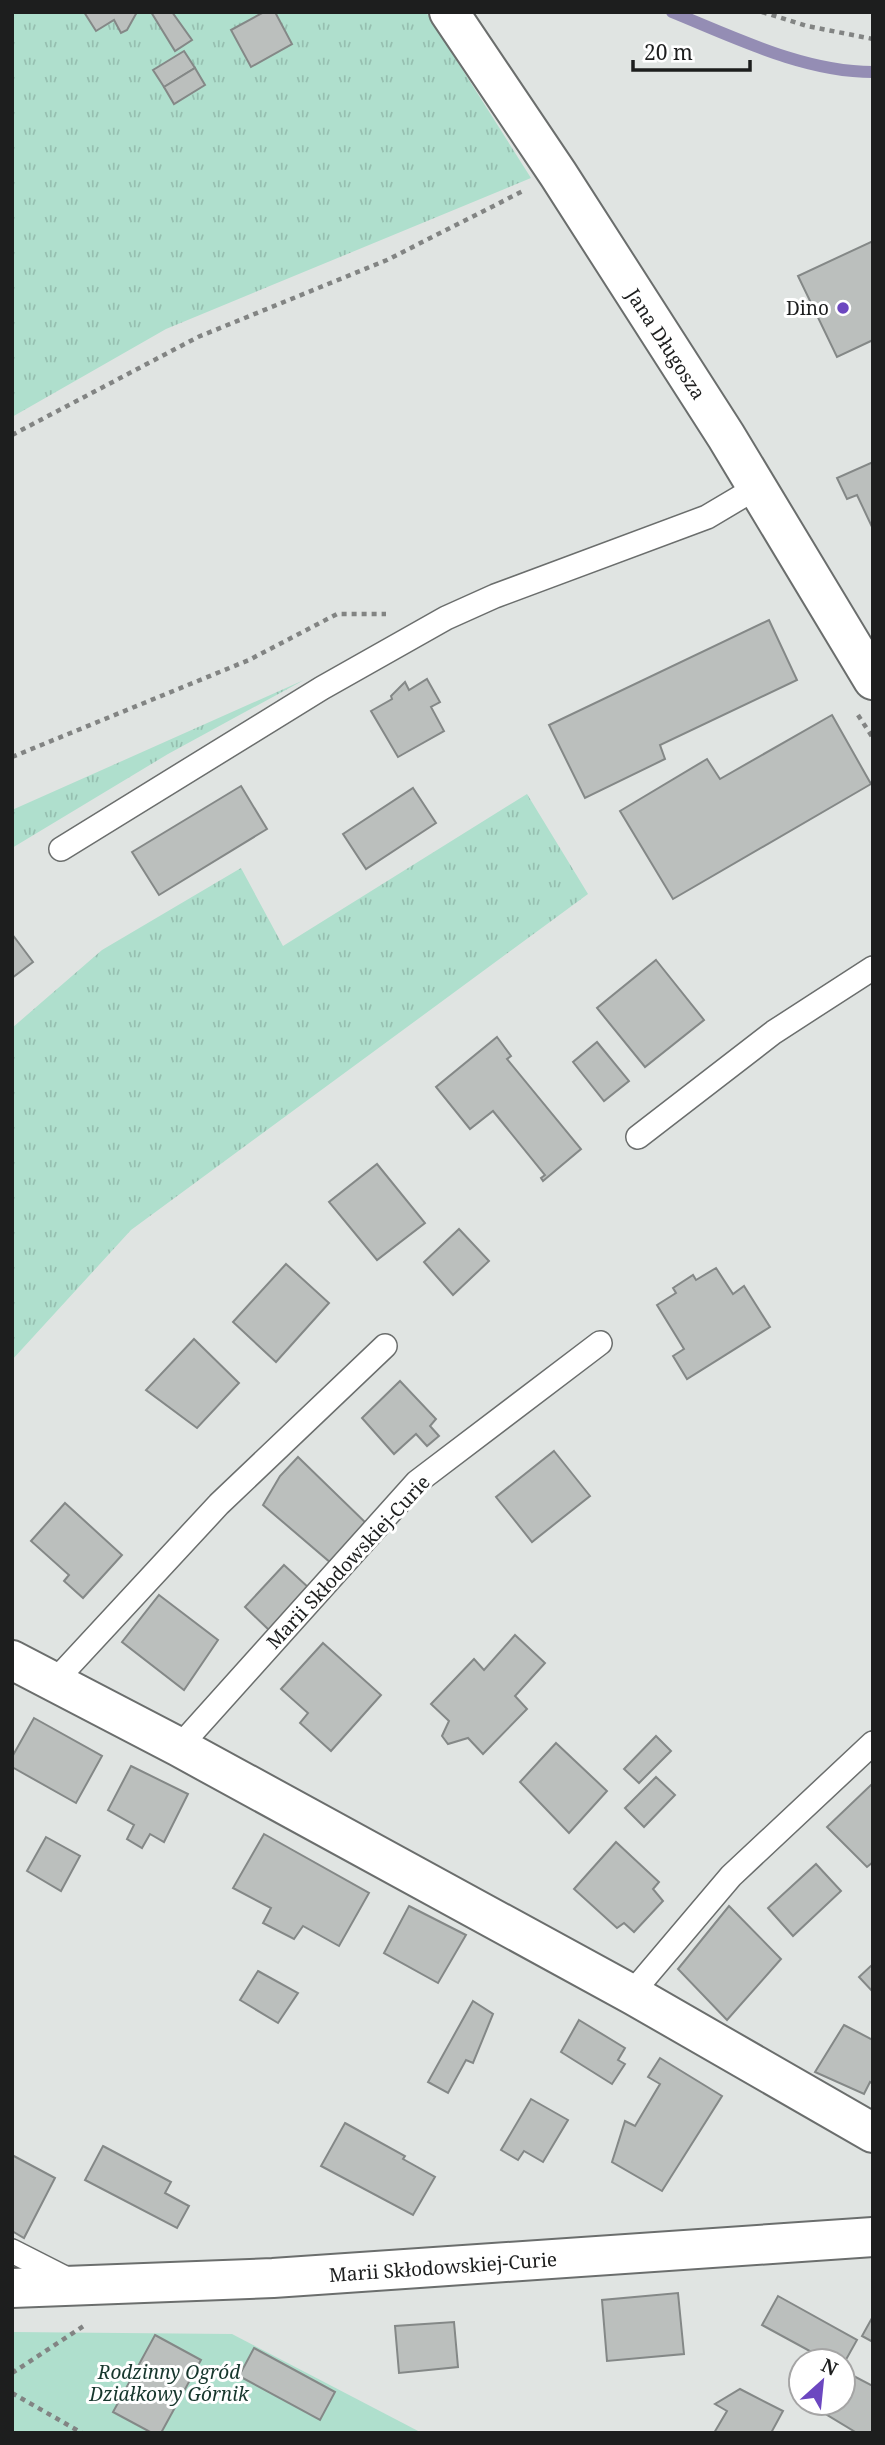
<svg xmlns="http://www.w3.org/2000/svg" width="885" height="2445" viewBox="0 0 885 2445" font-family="'Noto Serif',serif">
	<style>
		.grass { fill: url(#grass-tufts) }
		.green { fill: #afdfcd }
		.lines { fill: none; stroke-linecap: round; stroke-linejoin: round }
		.stream { stroke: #948db4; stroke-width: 12 }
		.building { fill: #bbbfbd; stroke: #848887; stroke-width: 2 }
		.lane-casing { stroke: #6b6e6d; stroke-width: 26 }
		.street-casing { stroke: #6b6e6d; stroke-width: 42 }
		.path { stroke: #828483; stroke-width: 4.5; stroke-dasharray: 5 5; stroke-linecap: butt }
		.lane { stroke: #fff; stroke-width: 23 }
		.street { stroke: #fff; stroke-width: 38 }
		.poi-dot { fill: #6c47c0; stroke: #fff; stroke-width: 2.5 }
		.labels { text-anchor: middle; stroke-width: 6; stroke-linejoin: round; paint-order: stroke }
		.poi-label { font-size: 19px; fill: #1d1e1e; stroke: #fff; text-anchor: end }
		.street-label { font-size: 19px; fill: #1d1e1e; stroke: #fff }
		.park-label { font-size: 19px; font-style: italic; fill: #17372d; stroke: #fff }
	</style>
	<defs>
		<pattern id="grass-tufts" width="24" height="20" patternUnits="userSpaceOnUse" patternTransform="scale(1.75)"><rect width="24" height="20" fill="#afdfcd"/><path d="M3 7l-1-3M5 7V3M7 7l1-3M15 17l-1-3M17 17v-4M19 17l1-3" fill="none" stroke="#96bfb0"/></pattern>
	</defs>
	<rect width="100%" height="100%" fill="#e0e4e2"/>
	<g class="grass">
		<polygon points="12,12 426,12 531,178 166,329 12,417"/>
		<polygon points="304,680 168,754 12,848 12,810"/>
		<polygon points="527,794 588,894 131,1230 12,1360 12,1028 102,950 241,868 283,946"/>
	</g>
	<polygon class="green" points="12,2332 232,2334 422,2433 12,2433"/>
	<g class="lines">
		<path class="stream" d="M 672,12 C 736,38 804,72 873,72"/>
	</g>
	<g class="building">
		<polygon points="84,12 137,12 127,30 121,33 114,20 96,31"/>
		<polygon points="151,12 172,12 192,40 175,51"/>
		<polygon points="264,12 275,12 292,44 251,67 231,30"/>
		<polygon points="184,51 195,68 164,87 153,70"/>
		<polygon points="195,68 205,85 174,104 164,87"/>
		<polygon points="873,241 873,340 837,357 798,276"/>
		<polygon points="873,462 873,529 857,495 847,499 837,478"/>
		<polygon points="769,620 797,680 660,745 665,759 585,798 549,725"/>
		<polygon points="427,679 440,702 431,707 444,731 398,757 371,711 392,699 391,696 405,682 409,690"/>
		<polygon points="832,715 871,784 673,899 620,811 707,759 720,779"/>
		<polygon points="241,786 267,829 159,895 132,852"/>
		<polygon points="413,788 436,823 366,869 343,834"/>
		<polygon points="12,934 33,962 12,978"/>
		<polygon points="656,960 704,1020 645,1067 597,1008"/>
		<polygon points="497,1037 511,1056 507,1059 581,1149 543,1181 541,1178 545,1175 493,1111 470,1129 436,1087"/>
		<polygon points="597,1042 629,1081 604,1101 573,1062"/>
		<polygon points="377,1164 425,1223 377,1260 329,1202"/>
		<polygon points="459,1229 489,1261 453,1295 424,1262"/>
		<polygon points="286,1264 329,1303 276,1362 233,1322"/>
		<polygon points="716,1268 733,1294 744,1286 770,1327 687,1379 673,1356 684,1349 657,1305 676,1293 673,1288 693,1275 696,1280"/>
		<polygon points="194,1339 239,1383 197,1428 146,1390"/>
		<polygon points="400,1381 436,1419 430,1426 439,1436 427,1446 416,1434 394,1454 362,1418"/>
		<polygon points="554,1451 590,1496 532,1542 496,1497"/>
		<polygon points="298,1457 367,1524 331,1563 263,1505 280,1476"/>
		<polygon points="65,1503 122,1555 83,1598 64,1581 69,1575 31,1541"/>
		<polygon points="284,1565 309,1588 269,1630 245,1607"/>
		<polygon points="159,1595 218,1640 184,1690 122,1642"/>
		<polygon points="515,1635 545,1663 515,1696 527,1709 483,1754 468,1738 448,1744 442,1736 449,1721 431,1704 474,1659 484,1670"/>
		<polygon points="323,1643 381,1695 331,1751 300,1723 308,1713 281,1689"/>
		<polygon points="34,1718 102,1756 76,1803 12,1767 12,1757"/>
		<polygon points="656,1736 671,1751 639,1783 624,1769"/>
		<polygon points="556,1743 607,1791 569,1833 520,1782"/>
		<polygon points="131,1766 188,1794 164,1842 150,1834 142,1848 127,1839 134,1825 108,1810"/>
		<polygon points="656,1777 675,1795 644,1827 625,1808"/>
		<polygon points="873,1783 873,1862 867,1867 827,1827"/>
		<polygon points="264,1834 369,1893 339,1946 303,1926 294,1939 263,1923 271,1908 233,1888"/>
		<polygon points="46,1837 80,1856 61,1891 27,1871"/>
		<polygon points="616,1842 659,1882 653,1889 663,1901 634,1932 624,1923 617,1928 574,1889"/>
		<polygon points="816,1864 841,1891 793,1936 768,1908"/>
		<polygon points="409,1906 466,1935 438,1983 384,1953"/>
		<polygon points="729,1906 781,1959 727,2020 678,1969"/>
		<polygon points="873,1964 873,1992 859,1977"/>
		<polygon points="258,1971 298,1993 278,2023 240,2000"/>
		<polygon points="473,2001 493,2014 473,2063 466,2060 448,2093 428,2082"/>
		<polygon points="579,2020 625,2048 618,2060 625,2064 612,2084 561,2052"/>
		<polygon points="844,2025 873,2040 873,2084 870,2082 864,2094 815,2072"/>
		<polygon points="660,2058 722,2096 662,2191 612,2162 625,2121 635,2126 660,2084 648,2077"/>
		<polygon points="531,2099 568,2120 543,2162 524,2151 518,2160 501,2150"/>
		<polygon points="345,2123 405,2156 403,2159 435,2177 413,2215 321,2166"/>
		<polygon points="103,2146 171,2182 165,2193 189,2206 177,2228 85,2180"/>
		<polygon points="12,2155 55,2178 24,2238 12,2231"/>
		<polygon points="678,2293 684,2354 607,2361 602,2300"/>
		<polygon points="778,2296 857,2340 843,2365 843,2361 828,2361 762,2325"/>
		<polygon points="872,2318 873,2318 873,2342 862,2336"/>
		<polygon points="454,2322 458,2367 399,2373 395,2326"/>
		<polygon points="155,2335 201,2360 161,2433 152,2433 113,2412"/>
		<polygon points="254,2348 335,2392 320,2420 239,2376"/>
		<polygon points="846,2372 873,2386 873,2433 857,2433 824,2413 829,2403 843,2403 843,2378"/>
		<polygon points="740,2389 783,2411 771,2433 714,2433 727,2411 715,2404"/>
	</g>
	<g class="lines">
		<defs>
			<g id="lane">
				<polyline points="61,849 322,688 446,618 495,596 707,517 756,488"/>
				<polyline points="638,1137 774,1032 873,968"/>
				<polyline points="54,1682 219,1504 385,1346"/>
				<polyline points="179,1747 417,1482 600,1343"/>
				<polyline points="633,1995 642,1981 731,1876 873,1743"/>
				<polyline points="12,2251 71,2281"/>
			</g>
			<g id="street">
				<polyline points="449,12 558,174 726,436 873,680"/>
				<polyline points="12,1660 179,1747 633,1995 873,2133"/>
				<polyline points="12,2288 273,2278 873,2237"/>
			</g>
		</defs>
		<use href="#lane" class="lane-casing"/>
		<use href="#street" class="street-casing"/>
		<g class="path">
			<polyline points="762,12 807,26 873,39"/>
			<polyline points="12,435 198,337 387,260 523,191"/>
			<polyline points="858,715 873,738"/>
			<polyline points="12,757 249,660 337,614 386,614"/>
			<polyline points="12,2373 85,2325"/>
			<polyline points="12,2393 82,2433"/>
		</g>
		<use href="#lane" class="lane"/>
		<use href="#street" class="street"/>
	</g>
	<circle class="poi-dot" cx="843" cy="308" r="7"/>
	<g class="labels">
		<g class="poi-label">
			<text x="829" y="315">Dino</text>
		</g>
		<g class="street-label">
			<text transform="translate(666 344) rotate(57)" y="7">Jana Długosza</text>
			<text transform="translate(348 1562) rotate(-47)" y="7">Marii Skłodowskiej-Curie</text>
			<text transform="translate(443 2267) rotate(-4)" y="7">Marii Skłodowskiej-Curie</text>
		</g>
		<g class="park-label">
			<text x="169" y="2379">Rodzinny Ogród<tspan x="169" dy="22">Działkowy Górnik</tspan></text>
		</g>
	</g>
	<rect width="885" height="2445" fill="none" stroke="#1d1e1e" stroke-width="28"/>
	<g transform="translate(822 2382) rotate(27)"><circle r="33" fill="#ffffff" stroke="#a5a5a5" stroke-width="2"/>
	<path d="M0-5L12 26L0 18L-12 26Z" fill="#6c47c0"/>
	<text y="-10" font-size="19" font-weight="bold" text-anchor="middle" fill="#1d1e1e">N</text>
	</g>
	<path d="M633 60v10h117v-10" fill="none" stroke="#1d1e1e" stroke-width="3.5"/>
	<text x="644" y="60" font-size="21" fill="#1d1e1e" stroke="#ffffff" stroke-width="5" paint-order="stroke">20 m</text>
</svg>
